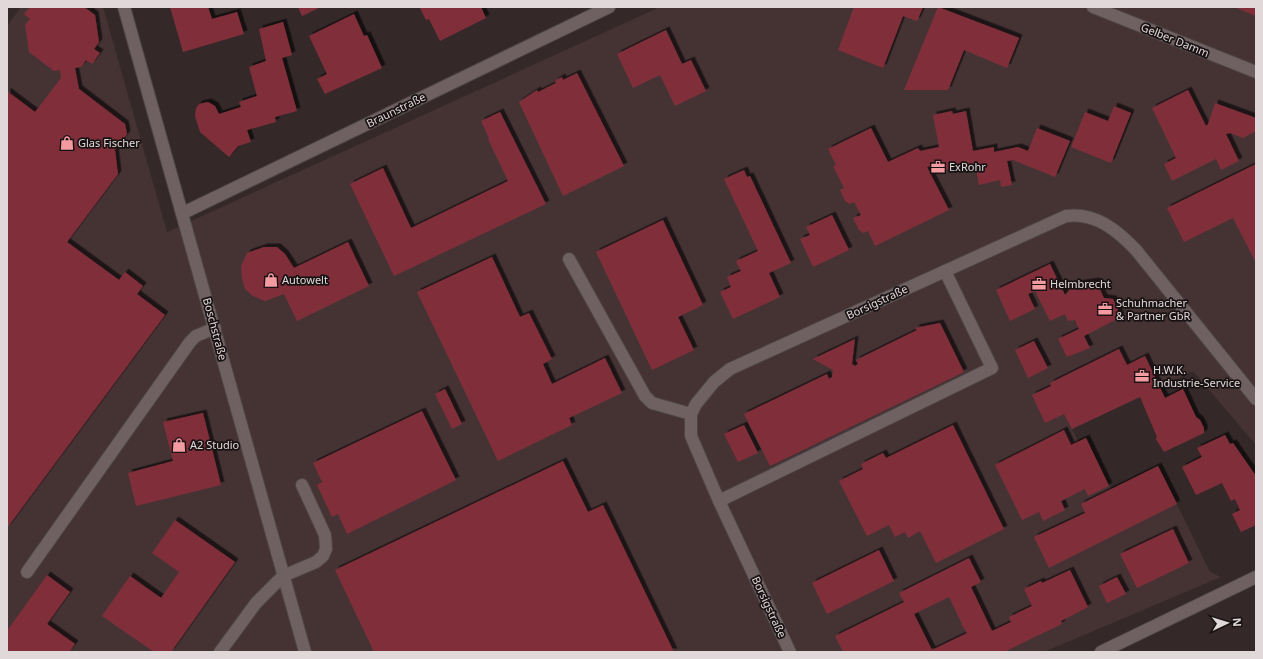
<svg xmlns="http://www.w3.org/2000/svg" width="1263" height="659" viewBox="0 0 1263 659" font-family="'Noto Sans',sans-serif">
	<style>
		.built { fill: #453334 }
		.building { fill: #812f3a; fill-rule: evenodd; filter: url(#shadow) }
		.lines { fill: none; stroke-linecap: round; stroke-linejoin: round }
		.minor-casing { stroke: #4e4545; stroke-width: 14 }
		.minor { stroke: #6f6162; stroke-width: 12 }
		.labels { text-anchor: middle; stroke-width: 3.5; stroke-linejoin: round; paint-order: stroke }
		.street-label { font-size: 11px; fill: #e1d9d9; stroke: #181213 }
		.poi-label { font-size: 11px; fill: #e1d9d9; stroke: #181213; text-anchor: start }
	</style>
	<defs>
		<filter id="shadow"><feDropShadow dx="3.5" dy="-3.5" stdDeviation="0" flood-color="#0009"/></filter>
	</defs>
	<rect width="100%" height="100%" fill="#342829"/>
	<polygon class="built" points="21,7 103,7 167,232 660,7 1256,7 1256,445 1193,371 1072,429 1078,441 1086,438 1111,489 1158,466 1210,572 1221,577 1044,652 7,652 7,26"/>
	<g class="building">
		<polygon points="30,7 84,7 95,15 99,42 94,49 100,53 92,64 86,60 81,67 75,68 79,89 125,124 127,134 115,150 118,174 67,242 119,280 125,272 143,286 137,294 165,315 7,528 7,91 35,112 61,78 60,70 54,71 29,52 25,25 30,19 24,14"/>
		<polygon points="170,7 208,7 212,19 237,12 244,34 183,52"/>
		<polygon points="298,7 321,7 302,16"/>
		<polygon points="422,7 481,7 486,18 440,41 429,19 426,20 420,8"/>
		<polygon points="854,7 923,7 917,21 903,16 883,68 838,50"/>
		<polygon points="938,7 1019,38 1007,68 964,50 948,90 904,90"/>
		<polygon points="1234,7 1256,7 1256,16"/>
		<polygon points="354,14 364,36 367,35 382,68 325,94 317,79 327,74 309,36"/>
		<polygon points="283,22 292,55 282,58 297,111 275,117 276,122 247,130 251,142 238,146 229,157 200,132 195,116 196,108 199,104 208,102 215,106 219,114 241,107 239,102 257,96 249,67 266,61 259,29"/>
		<polygon points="666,30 682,64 691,60 706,91 675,106 660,75 633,88 617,54"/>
		<polygon points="577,73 624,166 563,196 519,102 537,90 538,92 556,83 555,81 562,77 563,80"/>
		<polygon points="1188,90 1206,126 1208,124 1215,103 1256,118 1256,131 1243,138 1230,133 1226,134 1239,161 1221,170 1216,159 1172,181 1164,164 1176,158 1152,108"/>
		<polygon points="1114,106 1131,113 1111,163 1071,147 1085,112 1108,121"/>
		<polygon points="952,111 953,114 966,111 973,151 994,147 994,152 1018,147 1028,151 1037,128 1070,141 1055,177 1013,160 1007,161 1012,185 1001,187 1000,180 979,185 975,164 944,170 943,163 927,167 949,210 875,246 868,231 863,233 859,230 853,218 861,215 854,202 850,204 845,201 840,190 844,188 833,166 836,165 828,149 871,128 888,162 918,148 920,151 939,147 933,115"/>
		<polygon points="500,112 546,204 394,276 350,184 383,168 411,228 508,181 488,139 489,138 481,121"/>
		<polygon points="1256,164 1256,263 1233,218 1184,242 1167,208"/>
		<polygon points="744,170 747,177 750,176 791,263 769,273 780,297 733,319 720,292 731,287 727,277 741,271 736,261 758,251 724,179"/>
		<polygon points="832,215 849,250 813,267 800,239 810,235 806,227"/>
		<polygon points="663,220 703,305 678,317 694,350 652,370 596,252"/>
		<polygon points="348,242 369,286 297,321 284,294 265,301 253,296 245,289 242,279 241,266 247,253 264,247 277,247 285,254 294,268"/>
		<polygon points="492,257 520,317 529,313 552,359 543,364 552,384 605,358 622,393 569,418 572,425 498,461 417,292"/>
		<polygon points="1050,264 1065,295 1075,284 1096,281 1104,298 1113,299 1121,317 1084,336 1090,348 1067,357 1058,339 1079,329 1075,320 1068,321 1065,314 1050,321 1035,291 1028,294 1035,309 1010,321 996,290"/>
		<polygon points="940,323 964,372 770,466 744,414 827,374 829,379 832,377 833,370 813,359 855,339 852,364 855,366 858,364 856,360 917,330 915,328"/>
		<polygon points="1034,341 1048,368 1028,378 1015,350"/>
		<polygon points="1119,349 1127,365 1145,356 1165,398 1183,389 1196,417 1200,420 1204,428 1204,433 1164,452 1156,439 1157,437 1140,397 1072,429 1064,414 1045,423 1032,395 1051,386 1050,383"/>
		<polygon points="445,389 462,424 452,429 435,394"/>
		<polygon points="422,411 456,480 347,534 338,514 332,517 317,485 322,482 313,463"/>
		<polygon points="203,413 221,485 136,506 128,473 173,461 163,422"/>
		<polygon points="744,425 758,453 738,462 724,434"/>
		<polygon points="953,425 1004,529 936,563 920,531 908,538 905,532 895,537 889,525 867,536 839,481 863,469 861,464 883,453 886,458"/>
		<polygon points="1064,430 1071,445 1086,438 1109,486 1088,496 1085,489 1061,501 1065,510 1043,521 1039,512 1022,520 995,465"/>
		<polygon points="1225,435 1230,444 1233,443 1256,476 1256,525 1241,532 1232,514 1240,510 1235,499 1231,501 1222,483 1196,495 1182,467 1202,457 1197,448"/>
		<polygon points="563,461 588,512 603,505 674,652 374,652 335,570"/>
		<polygon points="1158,466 1177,504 1049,568 1034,537 1085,513 1081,504"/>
		<polygon points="175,520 235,562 171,652 154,652 102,616 130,576 161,598 179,572 152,553"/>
		<polygon points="1173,529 1189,563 1137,588 1120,554"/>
		<polygon points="879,550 894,581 827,614 812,583"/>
		<path d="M 969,558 L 981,582 L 971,587 L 992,631 L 1011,622 L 1009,617 L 1032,606 L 1024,589 L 1041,581 L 1042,583 L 1070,570 L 1088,607 L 1061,621 L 1062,624 L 1004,652 L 843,652 L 835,636 L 904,602 L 899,593 ZM 949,597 L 962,624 L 961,624 L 967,633 L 932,650 L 914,614 Z"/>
		<polygon points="47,575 70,592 47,624 75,644 69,652 7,652 7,631"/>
		<polygon points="1117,577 1126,594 1107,603 1099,586"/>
	</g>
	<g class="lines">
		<defs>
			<g id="minor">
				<polyline points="124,7 305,652"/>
				<polyline points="1093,7 1256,72"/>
				<polyline points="183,213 609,7"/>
				<polyline points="569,259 645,396 652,403 691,414"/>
				<polyline points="719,501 992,368 945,271"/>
				<polyline points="27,572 190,342 196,336 215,328"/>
				<polyline points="220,652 256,603 283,576 316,562 323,556 326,549 325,535 302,485"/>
				<path d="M 790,652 L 719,501 L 691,436 L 691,414 L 696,404 L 714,382 L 730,369 L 1066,216 C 1095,212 1117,230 1136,250 L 1256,399"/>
				<polyline points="1101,652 1256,577"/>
			</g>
		</defs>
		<use href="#minor" class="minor-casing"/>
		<use href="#minor" class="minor"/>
	</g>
	<defs>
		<symbol id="shop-bare" viewBox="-9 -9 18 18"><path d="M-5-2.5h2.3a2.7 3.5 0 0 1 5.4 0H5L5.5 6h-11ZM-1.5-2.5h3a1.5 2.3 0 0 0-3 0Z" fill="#f49aa1" stroke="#181213" stroke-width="2.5" paint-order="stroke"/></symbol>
		<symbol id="office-bare" viewBox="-9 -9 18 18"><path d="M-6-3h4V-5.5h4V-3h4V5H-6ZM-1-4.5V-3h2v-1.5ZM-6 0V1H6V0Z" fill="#f49aa1" stroke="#181213" stroke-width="2.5" paint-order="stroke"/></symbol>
	</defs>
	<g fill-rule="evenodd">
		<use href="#shop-bare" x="57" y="133" width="20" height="20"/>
		<use href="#office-bare" x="928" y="157" width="20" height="20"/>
		<use href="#shop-bare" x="261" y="270" width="20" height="20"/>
		<use href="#office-bare" x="1029" y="274" width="20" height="20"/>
		<use href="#office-bare" x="1095" y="299" width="20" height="20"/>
		<use href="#office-bare" x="1132" y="366" width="20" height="20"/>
		<use href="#shop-bare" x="169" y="435" width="20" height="20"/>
	</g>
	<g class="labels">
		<g class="street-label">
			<text transform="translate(1175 40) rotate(22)" y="4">Gelber Damm</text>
			<text transform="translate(396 110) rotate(-26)" y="4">Braunstraße</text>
			<text transform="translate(877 302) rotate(-25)" y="4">Borsigstraße</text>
			<text transform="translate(215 329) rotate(75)" y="4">Boschstraße</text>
			<text transform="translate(769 607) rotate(65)" y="4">Borsigstraße</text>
		</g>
		<g class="poi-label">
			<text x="78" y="147">Glas Fischer</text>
			<text x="949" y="171">ExRohr</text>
			<text x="282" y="284">Autowelt</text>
			<text x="1050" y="288">Helmbrecht</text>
			<text x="1116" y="307">Schuhmacher<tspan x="1116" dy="13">&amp; Partner GbR</tspan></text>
			<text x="1153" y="374">H.W.K.<tspan x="1153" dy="13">Industrie-Service</tspan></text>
			<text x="190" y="449">A2 Studio</text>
		</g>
	</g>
	<rect width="1263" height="659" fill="none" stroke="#e1d9d9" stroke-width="16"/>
	<g transform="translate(1227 623) rotate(86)" stroke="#181213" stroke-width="3" paint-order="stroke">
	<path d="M0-3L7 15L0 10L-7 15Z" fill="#e1d9d9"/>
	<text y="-6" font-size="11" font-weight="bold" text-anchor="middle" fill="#e1d9d9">N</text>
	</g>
</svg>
